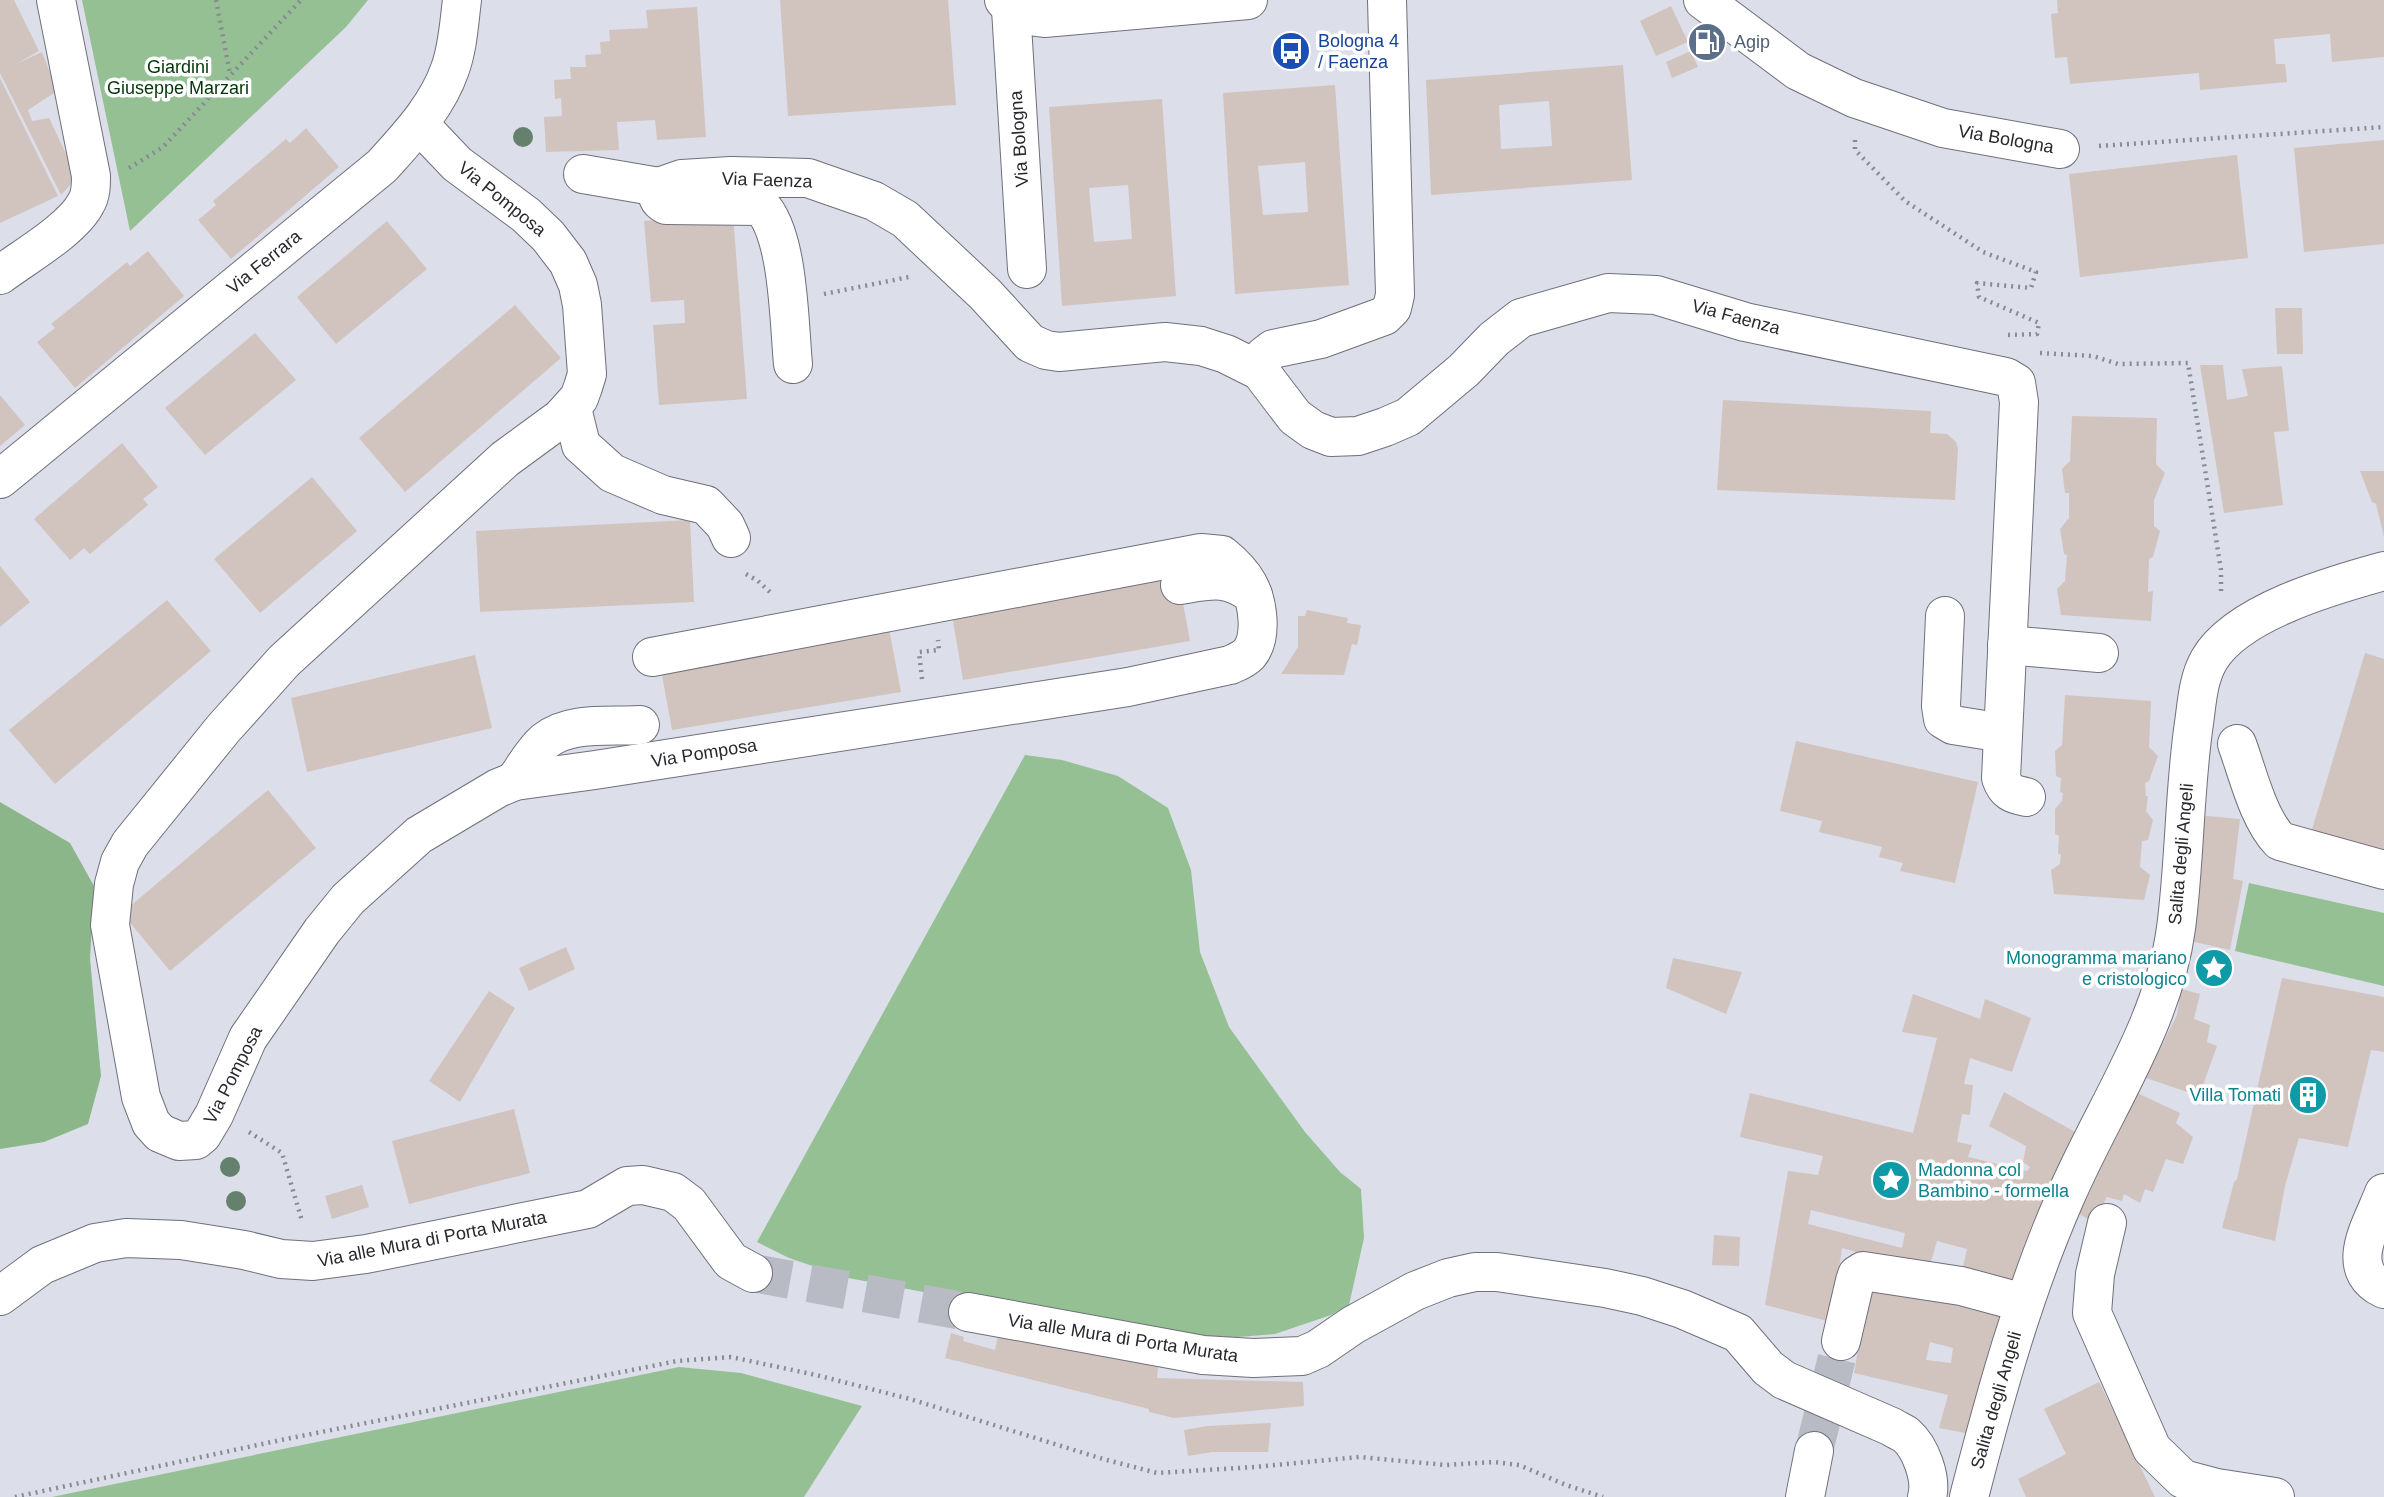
<svg xmlns="http://www.w3.org/2000/svg" width="2384" height="1497" viewBox="0 0 2384 1497" font-family="Helvetica,sans-serif">
	<style>
		.green { fill: #95c094 }
		.forest { fill: #8ab689 }
		.building { fill: #d1c4bf; fill-rule: evenodd }
		.lines { fill: none; stroke-linecap: round; stroke-linejoin: round }
		.minor-tunnel { stroke: #b8bac4; stroke-width: 38; stroke-dasharray: 38 19; stroke-linecap: butt }
		.minor-casing { stroke: #6f707a; stroke-width: 40 }
		.path { stroke: #898a93; stroke-width: 4.5; stroke-dasharray: 2 5; stroke-linecap: butt }
		.minor { stroke: #fff; stroke-width: 38 }
		.tree { fill: #65816e }
		.labels { text-anchor: middle; stroke-width: 7; stroke-linejoin: round; paint-order: stroke }
		.transit-label { font-size: 18px; fill: #164399; stroke: #fff; text-anchor: start }
		.service-label { font-size: 18px; fill: #4e5e75; stroke: #fff; text-anchor: start }
		.park-label { font-size: 18px; fill: #033508; stroke: #fff }
		.street-label { font-size: 18px; fill: #28292e; stroke: #fff }
		.culture-label { font-size: 18px; fill: #0d838f; stroke: #fff; text-anchor: end }
	</style>
	<rect width="100%" height="100%" fill="#dcdeea"/>
	<g class="green">
		<polygon points="82,0 368,0 346,27 130,231"/>
		<polygon points="1025,755 1062,760 1118,776 1168,808 1191,870 1200,952 1229,1027 1305,1132 1340,1172 1361,1189 1364,1238 1349,1305 1331,1315 1275,1334 1227,1338 1171,1338 848,1278 789,1258 757,1242"/>
		<polygon points="2249,883 2384,913 2384,986 2235,951"/>
		<polygon points="679,1367 741,1373 862,1406 804,1497 52,1497"/>
	</g>
	<polygon class="forest" points="0,802 70,843 94,886 90,959 101,1076 88,1124 44,1142 0,1149"/>
	<g class="building">
		<polygon points="0,0 14,0 39,51 16,64 42,52 57,91 28,110 32,121 49,118 77,177 61,195 0,73"/>
		<polygon points="780,0 948,0 956,105 788,116"/>
		<polygon points="2057,0 2384,0 2384,57 2332,62 2330,34 2274,39 2276,64 2285,64 2287,82 2200,90 2199,73 2070,84 2067,57 2055,58 2051,14 2058,13"/>
		<polygon points="1671,6 1688,42 1656,56 1640,21"/>
		<polygon points="697,7 706,137 657,140 655,120 617,122 619,150 546,152 544,117 562,116 561,98 555,99 554,80 571,79 570,67 586,67 585,55 601,54 600,42 610,41 609,30 648,28 646,10"/>
		<polygon points="1691,51 1698,67 1672,78 1666,62"/>
		<path d="M 1623,65 L 1632,180 L 1431,195 L 1426,80 ZM 1549,101 L 1552,146 L 1501,149 L 1499,105 Z"/>
		<polygon points="0,78 58,196 0,223"/>
		<path d="M 1335,85 L 1349,285 L 1235,294 L 1223,93 ZM 1305,162 L 1308,212 L 1263,215 L 1258,166 Z"/>
		<path d="M 1162,99 L 1176,296 L 1062,306 L 1049,107 ZM 1128,185 L 1132,239 L 1094,242 L 1089,188 Z"/>
		<polygon points="306,128 339,167 231,259 198,220 216,205 213,201 286,139 290,143"/>
		<polygon points="2384,140 2384,244 2304,252 2294,148"/>
		<polygon points="2237,155 2248,258 2080,277 2069,174"/>
		<polygon points="733,214 747,399 659,405 653,325 685,323 684,300 651,302 644,221"/>
		<polygon points="387,221 427,269 336,344 297,297"/>
		<polygon points="148,251 184,296 75,388 37,342 55,328 51,324 76,304 127,262 130,266"/>
		<polygon points="515,305 561,358 405,492 359,438"/>
		<polygon points="2275,308 2302,308 2303,354 2277,354"/>
		<polygon points="255,333 296,380 205,455 165,408"/>
		<polygon points="2200,365 2223,365 2227,400 2248,396 2242,369 2282,366 2289,431 2274,432 2283,505 2224,513"/>
		<polygon points="0,395 25,425 0,446"/>
		<polygon points="1723,400 1931,411 1930,433 1947,434 1956,442 1958,448 1955,500 1717,490"/>
		<polygon points="2072,416 2157,418 2156,464 2165,473 2154,500 2154,526 2160,531 2153,557 2149,559 2148,592 2153,591 2151,621 2061,615 2057,589 2065,581 2067,555 2064,554 2060,529 2069,518 2069,493 2065,493 2062,469 2070,461"/>
		<polygon points="122,443 158,487 143,499 148,505 90,554 84,548 70,560 34,519"/>
		<polygon points="2360,471 2384,471 2384,537 2376,504 2372,502"/>
		<polygon points="312,477 357,531 260,613 214,559"/>
		<polygon points="690,520 694,602 480,612 476,531"/>
		<polygon points="0,566 30,602 0,627"/>
		<polygon points="1178,576 1190,641 963,680 952,615"/>
		<polygon points="167,600 211,651 55,784 9,730"/>
		<polygon points="1307,610 1348,618 1347,623 1361,625 1357,645 1352,644 1344,675 1281,674 1298,647 1298,616 1305,616"/>
		<polygon points="888,624 901,692 672,730 660,664"/>
		<polygon points="2365,653 2384,659 2384,851 2310,836"/>
		<polygon points="475,655 492,728 307,772 291,698"/>
		<polygon points="2065,695 2151,701 2149,747 2158,756 2149,781 2145,783 2146,796 2148,796 2146,811 2153,820 2148,840 2142,841 2140,867 2150,875 2144,900 2054,894 2051,870 2060,864 2061,855 2058,853 2059,836 2055,834 2055,809 2062,801 2063,793 2060,792 2061,778 2056,776 2055,751 2062,745"/>
		<polygon points="1796,741 1978,782 1955,883 1900,871 1903,863 1879,857 1882,847 1819,832 1822,821 1780,811"/>
		<polygon points="268,790 316,848 170,971 122,913"/>
		<polygon points="2198,815 2240,819 2233,879 2243,881 2230,950 2190,941"/>
		<polygon points="566,947 575,969 529,991 519,968"/>
		<polygon points="1673,958 1742,972 1726,1014 1666,988"/>
		<polygon points="2282,978 2384,997 2384,1052 2371,1050 2348,1147 2299,1138 2285,1186 2275,1241 2222,1228 2234,1182 2237,1179"/>
		<polygon points="2181,989 2200,994 2194,1019 2210,1025 2207,1042 2217,1046 2199,1096 2146,1078 2177,1015"/>
		<polygon points="489,991 515,1008 460,1102 429,1081"/>
		<path d="M 1913,994 L 1980,1019 L 1985,999 L 2031,1018 L 2012,1072 L 1970,1058 L 1964,1084 L 1973,1085 L 1970,1115 L 1962,1114 L 1957,1142 L 1972,1145 L 1968,1157 L 2027,1171 L 2030,1167 L 2023,1162 L 2026,1146 L 1989,1126 L 2004,1092 L 2084,1137 L 2022,1282 L 1962,1271 L 1967,1249 L 1937,1241 L 1928,1272 L 1842,1248 L 1831,1322 L 1765,1305 L 1788,1171 L 1818,1175 L 1823,1156 L 1740,1137 L 1750,1093 L 1913,1133 L 1937,1038 L 1902,1032 ZM 1811,1210 L 1905,1233 L 1902,1248 L 1808,1224 Z"/>
		<polygon points="2135,1092 2180,1113 2176,1123 2193,1137 2183,1164 2166,1159 2153,1192 2145,1189 2140,1203 2124,1194 2122,1201 2107,1197 2093,1222 2076,1212"/>
		<polygon points="514,1109 530,1173 409,1204 392,1141"/>
		<polygon points="362,1185 369,1207 332,1219 325,1196"/>
		<polygon points="1714,1235 1740,1237 1739,1266 1712,1265"/>
		<path d="M 1870,1281 L 2011,1320 L 1981,1436 L 1939,1428 L 1948,1395 L 1854,1373 ZM 1930,1342 L 1953,1348 L 1951,1363 L 1926,1360 Z"/>
		<polygon points="1001,1324 1159,1357 1157,1378 1303,1382 1304,1406 1174,1418 1149,1412 1149,1409 945,1358 951,1333 964,1337 963,1341 995,1350"/>
		<polygon points="2099,1382 2155,1497 2026,1497 2018,1479 2066,1454 2044,1409"/>
		<polygon points="1271,1423 1268,1452 1212,1452 1188,1456 1184,1430 1207,1426"/>
	</g>
	<g class="lines">
		<g class="minor-tunnel">
			<polyline points="753,1273 968,1312"/>
			<polyline points="1814,1451 1841,1341"/>
		</g>
		<defs>
			<g id="minor">
				<path d="M 1004,0 C 1014,13 1028,16 1044,18 L 1248,0"/>
				<polyline points="1703,0 1798,71 1854,98 1943,128 2060,149"/>
				<polyline points="1011,9 1027,269"/>
				<path d="M 419,124 L 457,164 L 526,215 L 548,236 L 568,262 L 578,285 L 582,305 L 587,374 L 583,387 L 579,398 L 561,418 L 505,459 L 284,661 L 223,729 L 130,844 L 120,862 L 114,884 L 110,925 L 141,1097 L 151,1123 L 160,1133 L 179,1141 L 196,1140 L 202,1135 L 214,1115 L 248,1038 L 322,931 L 348,899 L 419,835 L 498,788 L 515,781 L 595,770 L 1128,687 L 1230,665 C 1237,662 1243,660 1249,654 C 1263,637 1258,602 1248,584 C 1242,573 1232,563 1222,555 L 1201,553 L 652,657"/>
				<polyline points="583,174 659,187"/>
				<path d="M 0,275 C 24,257 73,229 86,203 C 91,195 91,185 91,176 L 56,0"/>
				<path d="M 793,364 C 789,323 789,235 761,206 L 666,205 C 658,201 656,196 659,187 L 682,179 L 731,176 L 808,178 L 874,201 L 905,219 L 985,294 L 1030,343 L 1046,350 L 1059,352 L 1165,342 L 1201,346 L 1226,354 L 1260,371 L 1295,417 L 1313,430 L 1331,437 L 1358,436 L 1385,427 L 1408,417 L 1464,370 L 1494,339 L 1521,318 L 1608,293 L 1656,295 L 1745,322 L 2006,377 L 2016,383 L 2019,402 L 2001,778 C 2006,792 2012,794 2026,797"/>
				<polyline points="1260,371 1264,356 1273,349 1321,339 1384,316 1392,308 1395,295 1387,0"/>
				<polyline points="572,408 581,445 612,473 663,495 706,505 725,525 731,538"/>
				<path d="M 0,479 L 382,166 C 408,137 437,107 450,69 C 458,47 459,23 462,0"/>
				<path d="M 1180,585 C 1211,580 1227,575 1253,595"/>
				<polyline points="1945,616 1941,706 1943,719 1953,725 2003,733"/>
				<polyline points="2007,645 2099,653"/>
				<path d="M 2237,744 C 2248,774 2258,818 2280,841 L 2384,870"/>
				<path d="M 515,781 C 524,768 533,751 545,741 C 570,721 610,727 640,725"/>
				<path d="M 2384,1193 C 2372,1225 2342,1269 2384,1289"/>
				<polyline points="2107,1223 2095,1274 2092,1313 2152,1449 2183,1479 2217,1488 2275,1497"/>
				<polyline points="0,1296 42,1265 95,1243 126,1238 181,1240 244,1250 281,1259 313,1261 366,1254 588,1209 627,1186 643,1185 673,1192 689,1204 731,1261 753,1273"/>
				<path d="M 968,1312 L 1203,1355 L 1253,1358 L 1302,1356 L 1318,1349 L 1353,1325 L 1415,1291 L 1448,1278 L 1475,1272 L 1497,1272 L 1605,1288 L 1642,1296 L 1682,1309 L 1738,1333 L 1768,1368 L 1784,1380 L 1892,1427 C 1896,1430 1902,1432 1906,1435 C 1921,1448 1932,1479 1927,1497"/>
				<polyline points="1841,1341 1855,1281 1857,1275 1863,1271 1961,1286 2024,1303"/>
				<polyline points="1805,1497 1814,1451"/>
				<path d="M 1969,1497 C 1995,1396 2023,1294 2065,1198 C 2103,1109 2163,1026 2176,928 C 2185,860 2184,791 2194,723 C 2197,702 2198,679 2209,660 C 2237,612 2333,585 2384,571"/>
			</g>
		</defs>
		<use href="#minor" class="minor-casing"/>
		<g class="path">
			<polyline points="216,0 230,74"/>
			<polyline points="1855,140 1855,150 1905,201 1983,252 2036,272 2031,288 1977,283 1979,297 2039,323 2037,334 2005,335"/>
			<polyline points="2099,146 2384,127"/>
			<polyline points="129,168 163,147 301,0"/>
			<polyline points="824,294 909,277"/>
			<polyline points="2040,353 2093,356 2118,364 2188,363 2221,570 2221,595"/>
			<polyline points="746,574 758,581 772,594"/>
			<polyline points="922,679 919,652 939,650 938,640"/>
			<polyline points="249,1132 282,1153 302,1221"/>
			<polyline points="15,1497 281,1440 677,1361 731,1357 816,1375 910,1399 1103,1459 1157,1473 1255,1467 1359,1457 1446,1465 1494,1462 1519,1465 1566,1485 1603,1497"/>
		</g>
		<use href="#minor" class="minor"/>
	</g>
	<g class="tree">
		<circle cx="523" cy="137" r="10"/>
		<circle cx="230" cy="1167" r="10"/>
		<circle cx="236" cy="1201" r="10"/>
	</g>
	<defs>
		<symbol id="fuel-disc" viewBox="-11 -11 22 22"><circle r="9.5" fill="#5c6f8a" stroke="#fff"/><path d="M-5.5-6h7V0h2V4h1.3V-2.5L3-4.5l.8-.8L6-3V5H2.5V1h-1V6h-7ZM-4.2-4.7v3.2H.2V-4.7Z" fill="#fff"/></symbol>
		<symbol id="bus-disc" viewBox="-11 -11 22 22"><circle r="9.5" fill="#1a4fb4" stroke="#fff"/><path d="M-5-6H5V4H4V6H2V4H-2V6H-4V4H-5ZM-3.5-4V0h7V-4ZM-3.5 1.2v1.5H-2V1.2ZM2 1.2v1.5H3.5V1.2Z" fill="#fff"/></symbol>
		<symbol id="sight-disc" viewBox="-11 -11 22 22"><circle r="9.5" fill="#0f9aa8" stroke="#fff"/><path d="M0-6L1.8-2.2L6-1.7L2.9 1.2L3.7 5.4L0 3.3L-3.7 5.4L-2.9 1.2L-6-1.7L-1.8-2.2Z" fill="#fff"/></symbol>
		<symbol id="building-disc" viewBox="-11 -11 22 22"><circle r="9.5" fill="#0f9aa8" stroke="#fff"/><path d="M-4-6H4V6H1V3H-1V6H-4ZM-2.5-4.3h1.7v1.8h-1.7ZM.8-4.3h1.7v1.8H.8ZM-2.5-1h1.7V.8h-1.7ZM.8-1h1.7V.8H.8Z" fill="#fff"/></symbol>
	</defs>
	<g fill-rule="evenodd">
		<use href="#fuel-disc" x="1685" y="20" width="44" height="44"/>
		<use href="#bus-disc" x="1269" y="29" width="44" height="44"/>
		<use href="#sight-disc" x="2192" y="946" width="44" height="44"/>
		<use href="#building-disc" x="2286" y="1073" width="44" height="44"/>
		<use href="#sight-disc" x="1869" y="1158" width="44" height="44"/>
	</g>
	<g class="labels">
		<g class="transit-label">
			<text x="1318" y="47">Bologna 4<tspan x="1318" dy="21">/ Faenza</tspan></text>
		</g>
		<g class="service-label">
			<text x="1734" y="48">Agip</text>
		</g>
		<g class="park-label">
			<text x="178" y="73">Giardini<tspan x="178" dy="21">Giuseppe Marzari</tspan></text>
		</g>
		<g class="street-label">
			<text transform="translate(1019 139) rotate(-94)" y="6">Via Bologna</text>
			<text transform="translate(2006 139) rotate(10)" y="6">Via Bologna</text>
			<text transform="translate(767 180) rotate(2)" y="6">Via Faenza</text>
			<text transform="translate(502 199) rotate(39)" y="6">Via Pomposa</text>
			<text transform="translate(264 262) rotate(-39)" y="6">Via Ferrara</text>
			<text transform="translate(1736 317) rotate(15)" y="6">Via Faenza</text>
			<text transform="translate(704 753) rotate(-9)" y="6">Via Pomposa</text>
			<text transform="translate(2181 854) rotate(-85)" y="6">Salita degli Angeli</text>
			<text transform="translate(233 1075) rotate(-63)" y="6">Via Pomposa</text>
			<text transform="translate(432 1239) rotate(-11)" y="6">Via alle Mura di Porta Murata</text>
			<text transform="translate(1123 1338) rotate(9)" y="6">Via alle Mura di Porta Murata</text>
			<text transform="translate(1996 1400) rotate(-74)" y="6">Salita degli Angeli</text>
		</g>
		<g class="culture-label">
			<text x="2187" y="964">Monogramma mariano<tspan x="2187" dy="21">e cristologico</tspan></text>
			<text x="2281" y="1101">Villa Tomati</text>
			<text x="1918" y="1176" text-anchor="start">Madonna col<tspan x="1918" dy="21">Bambino - formella</tspan></text>
		</g>
	</g>
</svg>
